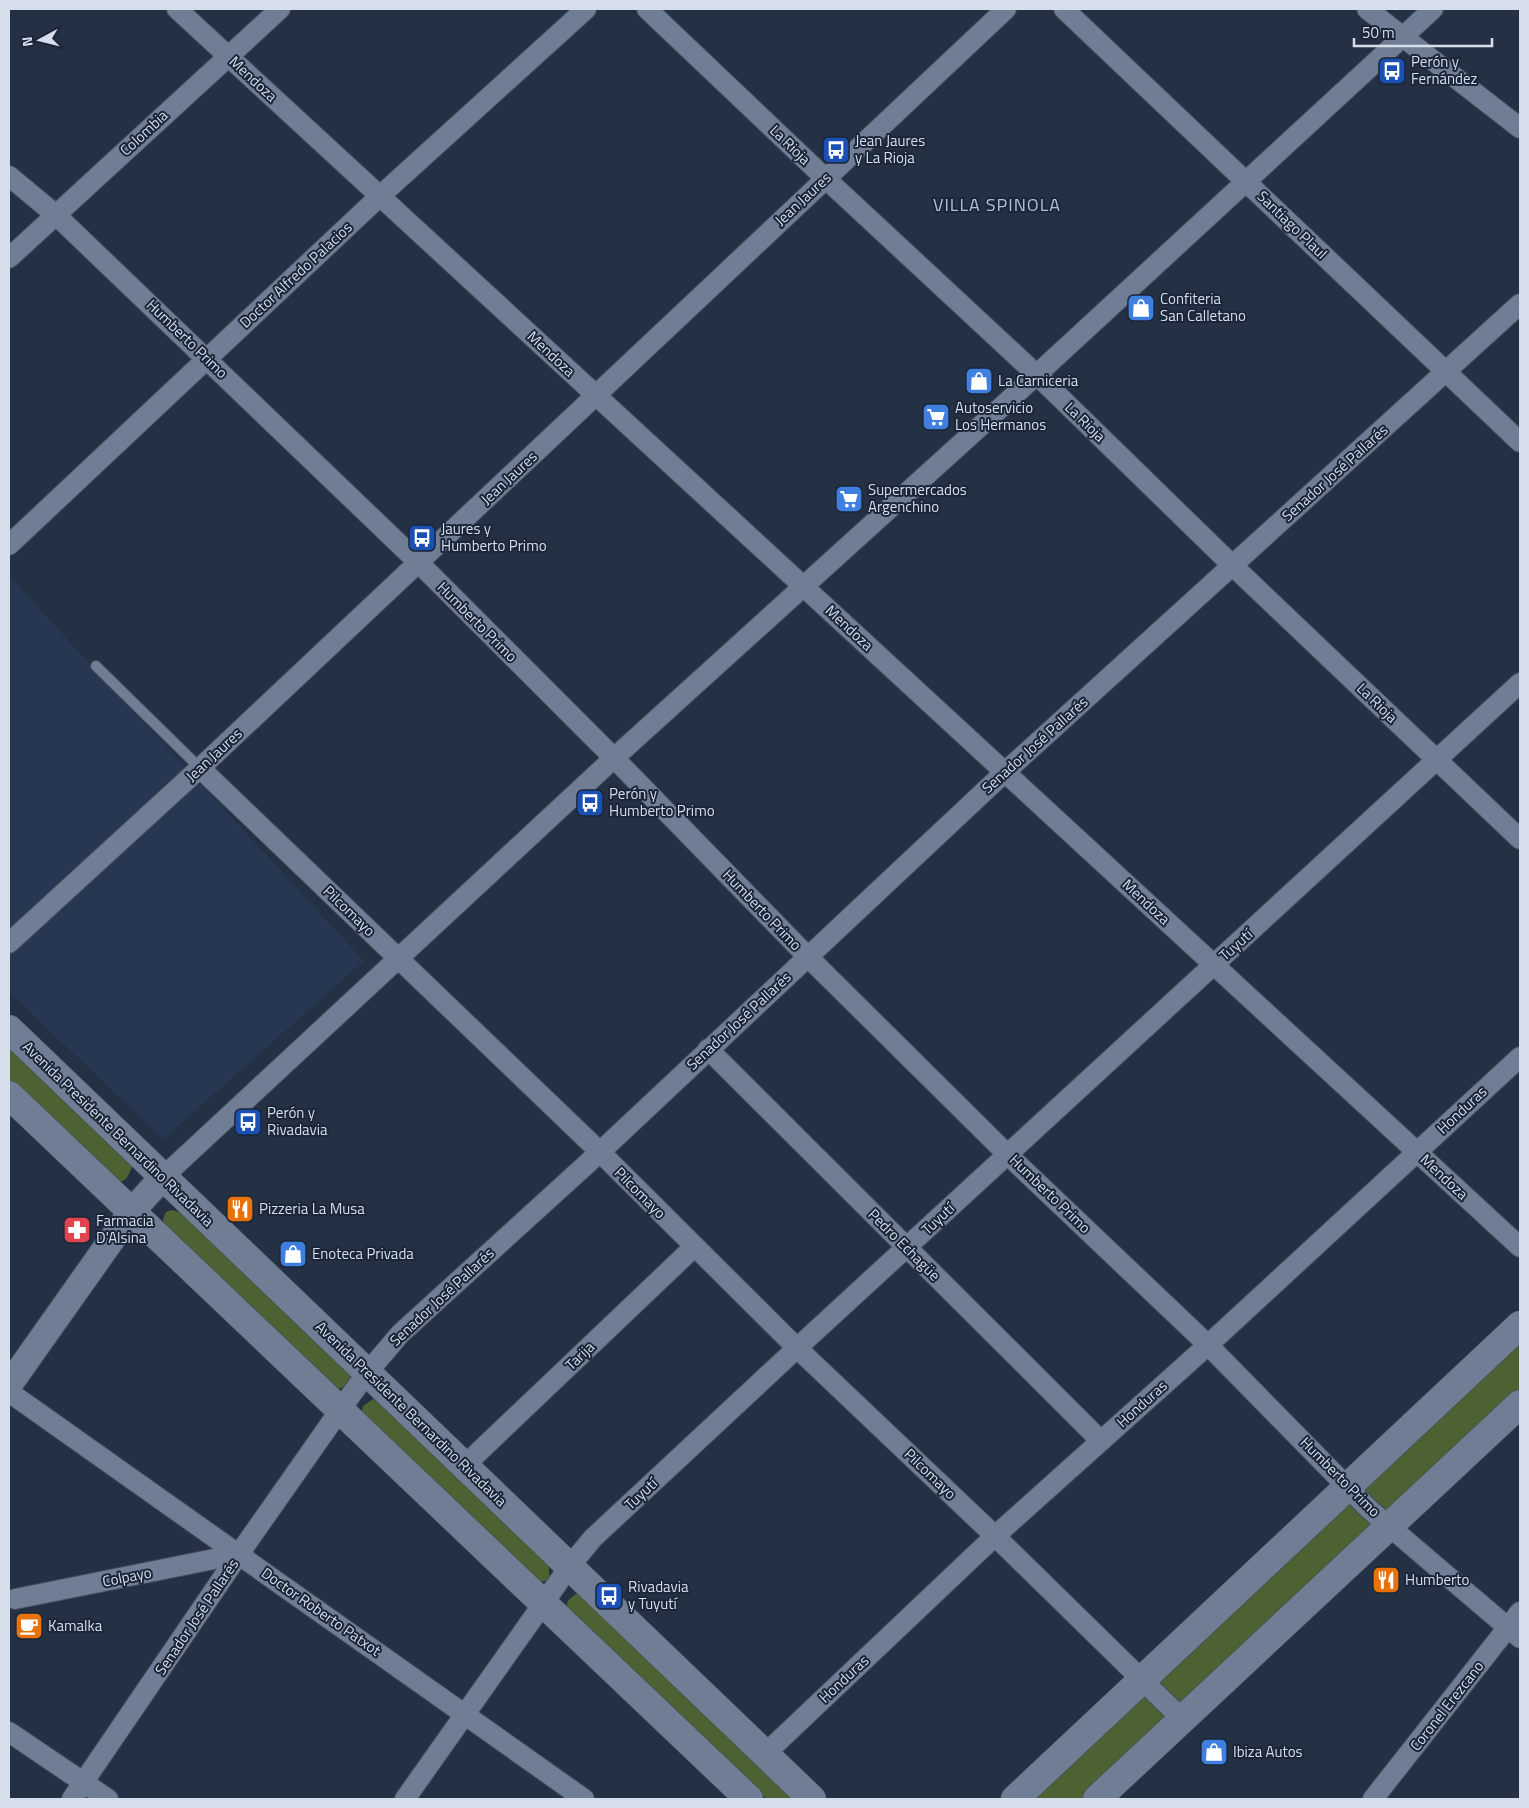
<svg xmlns="http://www.w3.org/2000/svg" width="1529" height="1808" viewBox="0 0 1529 1808" font-family="'Titillium Web',sans-serif">
	<style>
		.built { fill: #283751 }
		.green { fill: #4c6232 }
		.lines { fill: none; stroke-linecap: round; stroke-linejoin: round }
		.service-casing { stroke: #414b5b; stroke-width: 12 }
		.minor-casing { stroke: #414b5b; stroke-width: 22 }
		.tertiary-casing { stroke: #414b5b; stroke-width: 28 }
		.secondary-casing { stroke: #414b5b; stroke-width: 29 }
		.service { stroke: #707e95; stroke-width: 10 }
		.minor { stroke: #707e95; stroke-width: 20 }
		.tertiary { stroke: #707e95; stroke-width: 26 }
		.secondary { stroke: #707e95; stroke-width: 28 }
		.labels { text-anchor: middle; stroke-width: 4; stroke-linejoin: round; paint-order: stroke }
		.poi-label { font-size: 15px; fill: #d6deeb; stroke: #1a2639; text-anchor: start }
		.street-label { font-size: 15px; fill: #d6deeb; stroke: #1a2639 }
		.quarter-label { font-size: 18px; letter-spacing: 1px; fill: #b1c0d9; stroke: #1a2639 }
	</style>
	<rect width="100%" height="100%" fill="#243043"/>
	<polygon class="built" points="9,576 364,961 163,1139 9,992"/>
	<g class="green">
		<path d="M 9,1046 L 129,1161 L 132,1167 C 129,1174 127,1181 119,1182 L 9,1082 Z"/>
		<path d="M 172,1210 L 182,1213 L 351,1373 C 351,1382 346,1388 337,1389 L 164,1224 L 163,1219 L 166,1212 Z"/>
		<polygon points="1520,1325 1520,1404 1097,1799 1015,1799"/>
		<polygon points="373,1399 381,1400 549,1562 549,1580 541,1582 366,1420 362,1411 363,1406"/>
		<path d="M 576,1594 L 582,1594 L 798,1799 L 766,1799 L 570,1615 C 564,1606 566,1600 576,1594 Z"/>
	</g>
	<g class="lines">
		<defs>
			<polyline id="service" points="96,666 200,768"/>
			<g id="minor">
				<polyline points="177,9 1520,1247"/>
				<polyline points="647,9 825,178 1036,374 1233,566 1520,839"/>
				<polyline points="1064,9 1520,442"/>
				<polyline points="1367,9 1520,128"/>
				<polyline points="9,176 56,215 419,563 614,758 807,956 1008,1155 1208,1345 1369,1509 1520,1638"/>
				<polyline points="9,258 280,9"/>
				<polyline points="9,545 380,196 586,9"/>
				<polyline points="200,768 600,1152 797,1348 995,1536 1182,1719"/>
				<polyline points="9,943 200,768 1006,9"/>
				<polyline points="708,1049 1101,1441"/>
				<polyline points="163,1177 614,758 1007,402 1433,9"/>
				<polyline points="9,1392 584,1799"/>
				<polyline points="465,1465 694,1247"/>
				<polyline points="15,1599 239,1554"/>
				<polyline points="9,1732 108,1799"/>
				<polyline points="765,1754 995,1536 1208,1345 1520,1057"/>
				<polyline points="72,1799 239,1554 340,1410 367,1373 400,1334 600,1152 1005,772 1520,304"/>
				<polyline points="405,1799 569,1567 593,1538 797,1348 1520,683"/>
				<polyline points="1373,1799 1520,1612"/>
			</g>
			<polyline id="tertiary" points="9,1385 132,1211 163,1177"/>
			<g id="secondary">
				<path d="M 9,1029 C 277,1286 545,1542 812,1799"/>
				<polyline points="9,1095 749,1799"/>
				<polyline points="1015,1799 1520,1325"/>
				<polyline points="1097,1799 1520,1404"/>
			</g>
		</defs>
		<use href="#service" class="service-casing"/>
		<use href="#minor" class="minor-casing"/>
		<use href="#tertiary" class="tertiary-casing"/>
		<use href="#secondary" class="secondary-casing"/>
		<use href="#service" class="service"/>
		<use href="#minor" class="minor"/>
		<use href="#tertiary" class="tertiary"/>
		<use href="#secondary" class="secondary"/>
	</g>
	<defs>
		<symbol id="bus-square" viewBox="-11 -11 22 22"><rect x="-9" y="-9" width="18" height="18" rx="4" fill="#1a4fb4" stroke="#1a2639"/><path d="M-5-6H5V4H4V6H2V4H-2V6H-4V4H-5ZM-3.5-4V0h7V-4ZM-3.5 1.2v1.5H-2V1.2ZM2 1.2v1.5H3.5V1.2Z" fill="#fff"/></symbol>
		<symbol id="shop-square" viewBox="-11 -11 22 22"><rect x="-9" y="-9" width="18" height="18" rx="4" fill="#3f7fe0" stroke="#1a2639"/><path d="M-5-2.5h2.3a2.7 3.5 0 0 1 5.4 0H5L5.5 6h-11ZM-1.5-2.5h3a1.5 2.3 0 0 0-3 0Z" fill="#fff"/></symbol>
		<symbol id="supermarket-square" viewBox="-11 -11 22 22"><rect x="-9" y="-9" width="18" height="18" rx="4" fill="#3f7fe0" stroke="#1a2639"/><path d="M-6-5.5h2.5l.6 2H6L4.5 2H-2.5L-4.4-4H-6ZM-1.5 3.2a1.3 1.3 0 1 0 .1 0ZM3 3.2a1.3 1.3 0 1 0 .1 0Z" fill="#fff"/></symbol>
		<symbol id="restaurant-square" viewBox="-11 -11 22 22"><rect x="-9" y="-9" width="18" height="18" rx="4" fill="#e8710a" stroke="#1a2639"/><path d="M-5-6h1v4h1v-4h1v4h1v-4h1v5L-1.5 .5V6h-2V.5L-5-1ZM5-6V6H3V1.5H1.5Q1.5-4 5-6Z" fill="#fff"/></symbol>
		<symbol id="pharmacy-square" viewBox="-11 -11 22 22"><rect x="-9" y="-9" width="18" height="18" rx="4" fill="#e0444e" stroke="#1a2639"/><path d="M-2-6h4v4h4v4h-4v4h-4v-4h-4v-4h4Z" fill="#fff"/></symbol>
		<symbol id="cafe-square" viewBox="-11 -11 22 22"><rect x="-9" y="-9" width="18" height="18" rx="4" fill="#e8710a" stroke="#1a2639"/><path d="M-5.5-4.5H6V0H3Q3 3.5 0 3.5H-2.5Q-5.5 3.5-5.5 0ZM3-3.2v2h1.7v-2ZM-6 4.5H4V6H-6Z" fill="#fff"/></symbol>
	</defs>
	<g fill-rule="evenodd">
		<use href="#bus-square" x="1376" y="55" width="32" height="32"/>
		<use href="#bus-square" x="820" y="134" width="32" height="32"/>
		<use href="#shop-square" x="1125" y="292" width="32" height="32"/>
		<use href="#shop-square" x="963" y="365" width="32" height="32"/>
		<use href="#supermarket-square" x="920" y="401" width="32" height="32"/>
		<use href="#supermarket-square" x="833" y="483" width="32" height="32"/>
		<use href="#bus-square" x="406" y="522" width="32" height="32"/>
		<use href="#bus-square" x="574" y="787" width="32" height="32"/>
		<use href="#bus-square" x="232" y="1106" width="32" height="32"/>
		<use href="#restaurant-square" x="224" y="1193" width="32" height="32"/>
		<use href="#pharmacy-square" x="61" y="1214" width="32" height="32"/>
		<use href="#shop-square" x="277" y="1238" width="32" height="32"/>
		<use href="#restaurant-square" x="1370" y="1564" width="32" height="32"/>
		<use href="#bus-square" x="593" y="1580" width="32" height="32"/>
		<use href="#cafe-square" x="13" y="1610" width="32" height="32"/>
		<use href="#shop-square" x="1198" y="1736" width="32" height="32"/>
	</g>
	<g class="labels">
		<g class="poi-label">
			<text x="1411" y="67">Perón y<tspan x="1411" dy="17">Fernández</tspan></text>
			<text x="855" y="146">Jean Jaures<tspan x="855" dy="17">y La Rioja</tspan></text>
			<text x="1160" y="304">Confiteria<tspan x="1160" dy="17">San Calletano</tspan></text>
			<text x="998" y="386">La Carniceria</text>
			<text x="955" y="413">Autoservicio<tspan x="955" dy="17">Los Hermanos</tspan></text>
			<text x="868" y="495">Supermercados<tspan x="868" dy="17">Argenchino</tspan></text>
			<text x="441" y="534">Jaures y<tspan x="441" dy="17">Humberto Primo</tspan></text>
			<text x="609" y="799">Perón y<tspan x="609" dy="17">Humberto Primo</tspan></text>
			<text x="267" y="1118">Perón y<tspan x="267" dy="17">Rivadavia</tspan></text>
			<text x="259" y="1214">Pizzeria La Musa</text>
			<text x="96" y="1226">Farmacia<tspan x="96" dy="17">D'Alsina</tspan></text>
			<text x="312" y="1259">Enoteca Privada</text>
			<text x="1405" y="1585">Humberto</text>
			<text x="628" y="1592">Rivadavia<tspan x="628" dy="17">y Tuyutí</tspan></text>
			<text x="48" y="1631">Kamalka</text>
			<text x="1233" y="1757">Ibiza Autos</text>
		</g>
		<g class="street-label">
			<text transform="translate(253 79) rotate(43)" y="5">Mendoza</text>
			<text transform="translate(144 133) rotate(-43)" y="5">Colombia</text>
			<text transform="translate(790 145) rotate(44)" y="5">La Rioja</text>
			<text transform="translate(803 199) rotate(-43)" y="5">Jean Jaures</text>
			<text transform="translate(1292 225) rotate(44)" y="5">Santiago Plaul</text>
			<text transform="translate(296 275) rotate(-43)" y="5">Doctor Alfredo Palacios</text>
			<text transform="translate(187 339) rotate(44)" y="5">Humberto Primo</text>
			<text transform="translate(551 354) rotate(43)" y="5">Mendoza</text>
			<text transform="translate(1085 422) rotate(44)" y="5">La Rioja</text>
			<text transform="translate(1335 473) rotate(-42)" y="5">Senador José Pallarés</text>
			<text transform="translate(509 478) rotate(-43)" y="5">Jean Jaures</text>
			<text transform="translate(477 622) rotate(45)" y="5">Humberto Primo</text>
			<text transform="translate(849 628) rotate(43)" y="5">Mendoza</text>
			<text transform="translate(1377 703) rotate(44)" y="5">La Rioja</text>
			<text transform="translate(1035 745) rotate(-42)" y="5">Senador José Pallarés</text>
			<text transform="translate(214 755) rotate(-43)" y="5">Jean Jaures</text>
			<text transform="translate(1146 902) rotate(43)" y="5">Mendoza</text>
			<text transform="translate(762 910) rotate(46)" y="5">Humberto Primo</text>
			<text transform="translate(349 911) rotate(44)" y="5">Pilcomayo</text>
			<text transform="translate(1236 945) rotate(-42)" y="5">Tuyutí</text>
			<text transform="translate(739 1021) rotate(-43)" y="5">Senador José Pallarés</text>
			<text transform="translate(1462 1110) rotate(-43)" y="5">Honduras</text>
			<text transform="translate(118 1134) rotate(44)" y="5">Avenida Presidente Bernardino Rivadavia</text>
			<text transform="translate(1444 1177) rotate(43)" y="5">Mendoza</text>
			<text transform="translate(640 1193) rotate(45)" y="5">Pilcomayo</text>
			<text transform="translate(1050 1194) rotate(44)" y="5">Humberto Primo</text>
			<text transform="translate(938 1219) rotate(-43)" y="5">Tuyutí</text>
			<text transform="translate(904 1245) rotate(45)" y="5">Pedro Echagüe</text>
			<text transform="translate(442 1297) rotate(-43)" y="5">Senador José Pallarés</text>
			<text transform="translate(580 1356) rotate(-44)" y="5">Tarija</text>
			<text transform="translate(1142 1404) rotate(-42)" y="5">Honduras</text>
			<text transform="translate(411 1414) rotate(44)" y="5">Avenida Presidente Bernardino Rivadavia</text>
			<text transform="translate(930 1474) rotate(44)" y="5">Pilcomayo</text>
			<text transform="translate(1340 1477) rotate(45)" y="5">Humberto Primo</text>
			<text transform="translate(641 1494) rotate(-43)" y="5">Tuyutí</text>
			<text transform="translate(127 1577) rotate(-11)" y="5">Colpayo</text>
			<text transform="translate(321 1612) rotate(35)" y="5">Doctor Roberto Patxot</text>
			<text transform="translate(197 1617) rotate(-56)" y="5">Senador José Pallarés</text>
			<text transform="translate(844 1679) rotate(-43)" y="5">Honduras</text>
			<text transform="translate(1447 1706) rotate(-52)" y="5">Coronel Erezcano</text>
		</g>
		<g class="quarter-label">
			<text x="997" y="211">VILLA SPINOLA</text>
		</g>
	</g>
	<rect width="1529" height="1808" fill="none" stroke="#d6deeb" stroke-width="20"/>
	<g transform="translate(40 40) rotate(263)" stroke="#1a2639" stroke-width="4" paint-order="stroke">
	<path d="M0-4L9 19L0 12L-9 19Z" fill="#d6deeb"/>
	<text y="-8" font-size="14" font-weight="bold" text-anchor="middle" fill="#d6deeb">N</text>
	</g>
	<path d="M1354 38v8h138v-8" fill="none" stroke="#d6deeb" stroke-width="2.5"/>
	<text x="1362" y="38" font-size="15" fill="#d6deeb" stroke="#1a2639" stroke-width="4" paint-order="stroke">50 m</text>
</svg>
